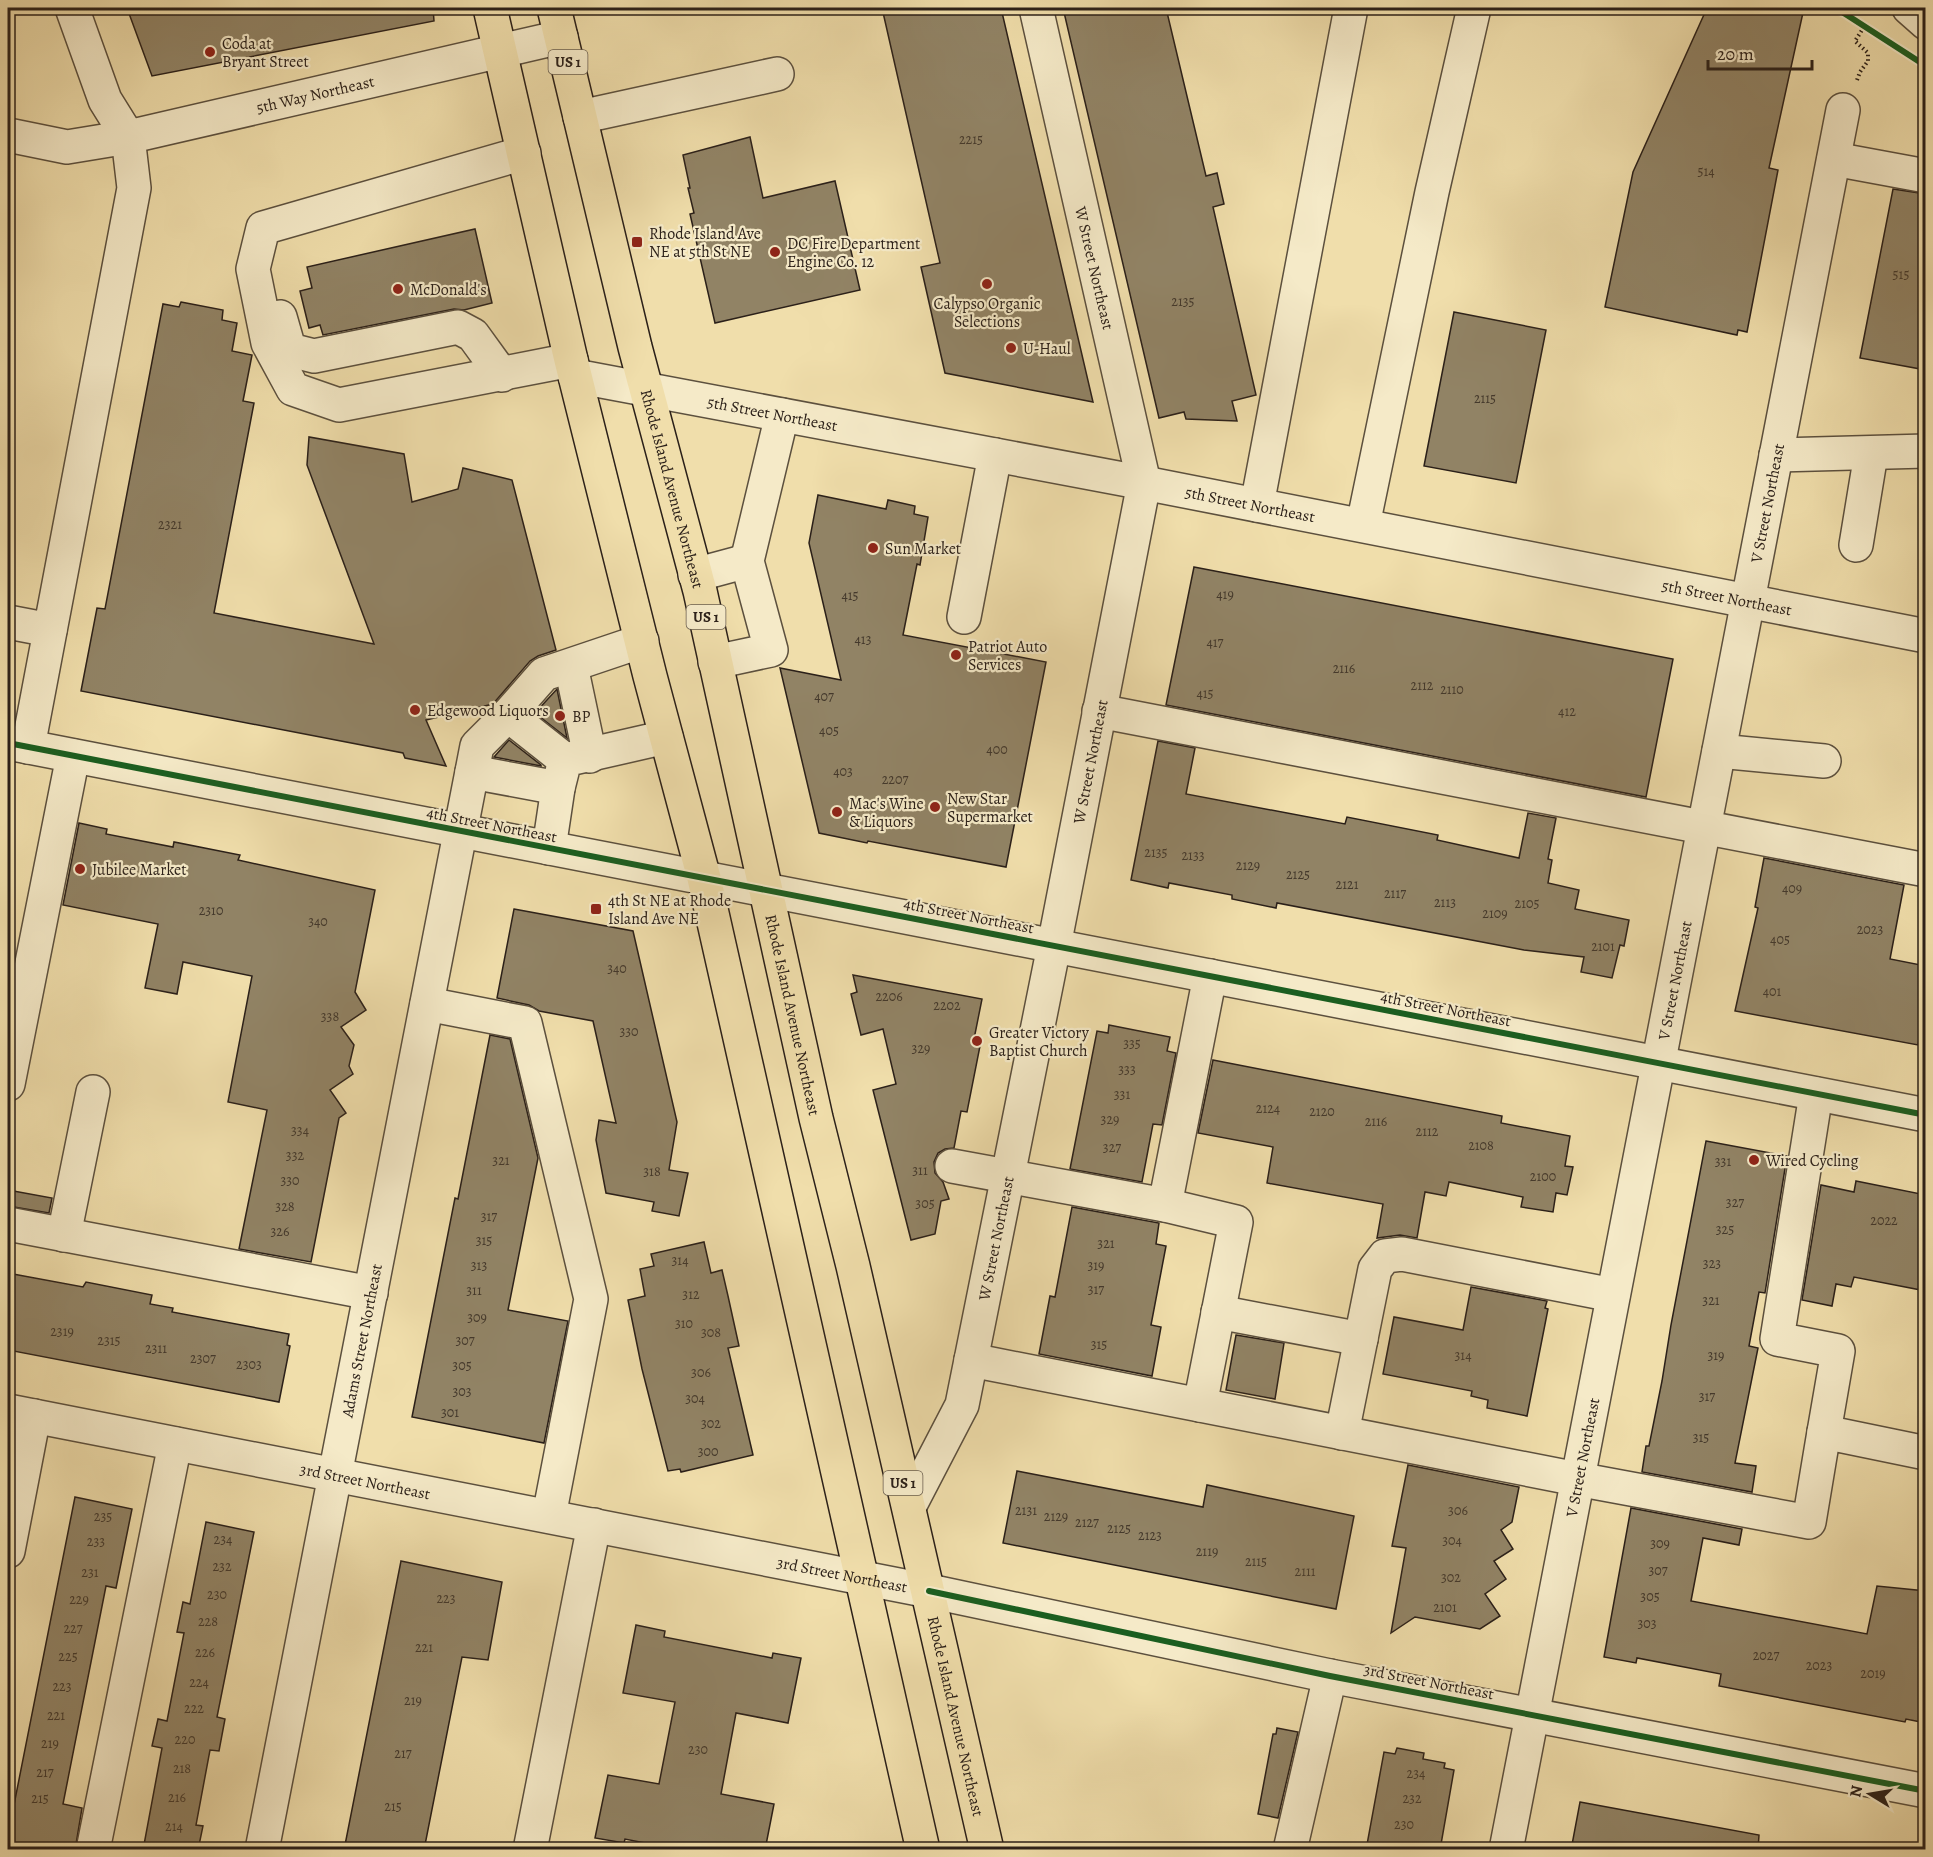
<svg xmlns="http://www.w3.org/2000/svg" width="1933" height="1857" viewBox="0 0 1933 1857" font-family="Alegreya,serif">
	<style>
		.building { fill: #918365; stroke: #2b2019; stroke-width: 1.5 }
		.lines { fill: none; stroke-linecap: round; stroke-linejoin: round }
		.minor-casing { stroke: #5c503e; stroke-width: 36 }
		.major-casing { stroke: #2b2019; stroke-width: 36 }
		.path { stroke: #2b2019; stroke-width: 4; stroke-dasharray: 1.5 3; stroke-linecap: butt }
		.minor { stroke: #f5eac8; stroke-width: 33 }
		.major { stroke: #f0deab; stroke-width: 33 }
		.cycleway-casing { stroke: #f5eac8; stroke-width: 10 }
		.cycleway { stroke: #1b5e20; stroke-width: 6 }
		.poi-dot { fill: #8f2418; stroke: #f5eac8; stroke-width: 2 }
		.labels { text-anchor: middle; stroke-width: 4.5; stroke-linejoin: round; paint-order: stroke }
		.number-label { font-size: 14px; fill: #44392c }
		.shield { fill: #f5eac8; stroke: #685d4e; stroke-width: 1.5 }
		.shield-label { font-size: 15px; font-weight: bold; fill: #2b2019 }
		.poi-label { font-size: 16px; fill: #2b2019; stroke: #f5eac8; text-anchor: start }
		.street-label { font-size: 16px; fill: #2b2019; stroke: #f5eac8 }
	</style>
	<rect width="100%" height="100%" fill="#f0deab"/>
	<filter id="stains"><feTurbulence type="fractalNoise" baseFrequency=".00333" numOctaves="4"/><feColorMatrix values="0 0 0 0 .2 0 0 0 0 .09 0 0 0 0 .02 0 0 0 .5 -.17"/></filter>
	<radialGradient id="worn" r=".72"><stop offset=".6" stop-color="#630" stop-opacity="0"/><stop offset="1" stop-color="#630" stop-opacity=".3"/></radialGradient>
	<g class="building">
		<polygon points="127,8 433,8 434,21 152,76"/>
		<polygon points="882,8 1001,8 1093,402 945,373 921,267 940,263"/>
		<polygon points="1063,8 1166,8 1206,176 1217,173 1224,204 1213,207 1256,395 1232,401 1237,421 1186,419 1184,412 1159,418"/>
		<polygon points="1707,8 1804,8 1769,168 1778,170 1747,332 1738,330 1737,335 1605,307 1633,172"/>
		<polygon points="750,137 763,198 835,181 860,290 715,323 690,214 694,213 688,188 690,188 683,155"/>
		<polygon points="1893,189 1926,194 1926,370 1860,358"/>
		<polygon points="475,229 492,303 464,310 454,309 323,335 320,325 309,328 300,291 312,288 307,267"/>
		<polygon points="181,302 223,310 222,320 237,323 232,351 252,355 243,401 254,403 214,613 374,644 307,465 309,437 404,454 412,502 458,489 463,468 512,480 556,650 538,656 530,661 493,704 426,720 446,766 405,758 403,753 81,691 97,608 105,609 163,304 179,307"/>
		<polygon points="1454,312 1546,330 1516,483 1424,466"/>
		<polygon points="818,495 886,509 888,500 915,506 914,514 928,517 920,565 917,564 903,635 1046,662 1006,867 868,841 867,843 819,833 780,668 841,680 809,543"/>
		<polygon points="1194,567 1673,659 1646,797 1166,705"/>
		<polygon points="557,689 567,738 535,713"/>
		<polygon points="509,740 541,765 541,766 494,757"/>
		<polygon points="1158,741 1195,748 1186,794 1345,824 1347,817 1438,835 1437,840 1519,858 1528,813 1556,818 1548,859 1552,860 1548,883 1579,890 1575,909 1629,920 1624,946 1620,945 1612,978 1581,972 1584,957 1524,950 1277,903 1276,908 1232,899 1232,895 1169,883 1168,888 1131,880"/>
		<polygon points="79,823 107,829 106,834 173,847 174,842 240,855 238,860 375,890 355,992 366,1010 341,1027 354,1045 349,1066 353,1074 330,1090 346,1113 339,1118 311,1262 239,1249 267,1110 228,1102 252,976 183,962 177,994 145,988 158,924 63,905"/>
		<polygon points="1764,858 1904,885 1890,959 1926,966 1926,1009 1918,1045 1735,1011 1758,908 1755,907"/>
		<polygon points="514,909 633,931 677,1122 669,1170 688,1173 679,1216 652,1211 654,1202 606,1193 596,1140 599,1120 616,1123 593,1021 539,1011 529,1005 497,998"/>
		<polygon points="853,975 982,999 973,1044 980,1046 967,1112 961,1111 954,1148 945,1149 938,1153 934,1162 935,1173 943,1182 949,1199 941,1201 935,1234 911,1240 873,1090 896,1084 883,1029 861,1035 851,994 857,992"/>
		<polygon points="1109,1025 1170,1037 1167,1051 1176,1053 1162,1125 1153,1124 1142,1182 1070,1169 1097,1031 1108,1033"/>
		<polygon points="490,1035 510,1039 538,1158 508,1310 568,1321 544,1443 412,1417 455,1198 458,1199"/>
		<polygon points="1213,1060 1502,1116 1501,1123 1570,1136 1565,1166 1573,1167 1567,1195 1556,1193 1553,1212 1521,1207 1523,1197 1449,1182 1446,1196 1425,1192 1417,1238 1400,1235 1377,1238 1383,1204 1267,1183 1273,1147 1198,1133"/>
		<polygon points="1706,1141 1787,1156 1765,1293 1759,1292 1749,1346 1758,1348 1735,1463 1756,1466 1752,1492 1642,1472 1646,1446 1649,1446 1662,1381 1671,1325"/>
		<polygon points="1856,1181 1926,1195 1926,1291 1854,1277 1851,1287 1836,1284 1832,1306 1802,1300 1821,1185 1854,1192"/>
		<polygon points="8,1190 52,1198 49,1213 8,1206"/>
		<polygon points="1072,1207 1159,1223 1156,1244 1166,1246 1151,1325 1161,1327 1152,1376 1039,1354 1050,1296 1055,1297"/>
		<polygon points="704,1242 711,1273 722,1270 728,1296 739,1346 728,1348 753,1455 681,1472 680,1469 668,1471 642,1369 628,1300 645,1296 640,1269 654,1266 651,1254"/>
		<polygon points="13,1274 83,1287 86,1282 152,1295 150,1304 173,1308 172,1312 289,1334 287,1345 290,1346 279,1402 8,1350 8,1278 12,1278"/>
		<polygon points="1471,1287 1547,1301 1545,1308 1548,1309 1527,1416 1487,1408 1488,1400 1471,1396 1472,1391 1383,1374 1394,1317 1463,1330"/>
		<polygon points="1236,1335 1284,1343 1275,1399 1226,1390"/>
		<polygon points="1408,1465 1519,1487 1512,1522 1501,1530 1513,1549 1494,1561 1506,1579 1485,1594 1500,1616 1480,1629 1415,1617 1391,1633 1406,1548 1392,1546"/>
		<polygon points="1017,1471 1203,1507 1207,1485 1354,1516 1336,1609 1003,1543"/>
		<polygon points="75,1497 132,1509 116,1588 106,1586 63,1804 82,1808 75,1850 8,1850 8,1835"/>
		<polygon points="1631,1508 1742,1529 1739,1545 1703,1538 1691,1601 1867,1634 1877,1586 1926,1591 1926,1723 1906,1719 1905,1722 1719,1686 1721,1674 1637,1658 1636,1663 1604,1657"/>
		<polygon points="206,1522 254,1532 217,1717 225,1719 219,1751 210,1750 196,1825 203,1826 198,1850 143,1850 162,1748 152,1746 158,1719 167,1721 184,1633 177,1632 183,1602 190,1604"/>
		<polygon points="401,1561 502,1582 488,1660 462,1657 424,1850 344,1850"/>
		<polygon points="636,1625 665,1631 664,1637 772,1658 773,1653 801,1658 788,1723 736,1713 721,1794 774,1804 765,1850 681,1850 625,1839 624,1843 595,1838 608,1775 659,1784 675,1702 623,1693"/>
		<polygon points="1277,1728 1298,1732 1278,1818 1258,1814 1273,1734 1276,1734"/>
		<polygon points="1397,1748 1424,1753 1423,1759 1445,1763 1444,1768 1454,1770 1440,1850 1366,1850 1384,1752 1395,1754"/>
		<polygon points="1580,1802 1759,1835 1758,1850 1571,1850"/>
	</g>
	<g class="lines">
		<defs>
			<g id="minor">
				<polyline points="1909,8 1926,23"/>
				<polyline points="580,117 777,74"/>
				<path id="s1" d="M 8,135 L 67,147 L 128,137 L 561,37"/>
				<polyline points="524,153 263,228 253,269 268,343 293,389 339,405 571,360"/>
				<polyline points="1834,159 1926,176"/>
				<polyline points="280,317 288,345 294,351 314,356 458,327 473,335 502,375"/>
				<path id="s2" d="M 575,376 L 1144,483 L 1926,636"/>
				<polyline points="1776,455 1926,451"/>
				<polyline points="1257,505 1351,8"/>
				<polyline points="1363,525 1432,192 1474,8"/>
				<polyline points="1856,545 1871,454"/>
				<polyline points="695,575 747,561"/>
				<polyline points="964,617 995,455"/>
				<polyline points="8,622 50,630"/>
				<polyline points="715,662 771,650 747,561 782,415"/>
				<polyline points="571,666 590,756"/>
				<polyline points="1099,711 1926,870"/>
				<polyline points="508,715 565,760"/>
				<polyline points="8,743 1926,1115"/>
				<polyline points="28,747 134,188 128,137 105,100 72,8"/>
				<polyline points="1719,751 1824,761"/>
				<polyline points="472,772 558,788"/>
				<polyline points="549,848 558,788 565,760 666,737"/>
				<polyline points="427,1004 525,1023 591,1299 549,1516"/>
				<polyline points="8,1084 73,756"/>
				<polyline points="1816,1094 1777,1339 1838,1351 1824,1432"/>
				<polyline points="952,1166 1165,1205 1210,976"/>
				<polyline points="1165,1205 1236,1222 1200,1405"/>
				<polyline points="8,1224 371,1293"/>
				<polyline points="64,1235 93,1092"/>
				<polyline points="1218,1312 1361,1339"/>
				<polyline points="971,1360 1577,1479 1809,1522 1824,1432 1926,1453"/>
				<path id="s3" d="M 8,1411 L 929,1591 L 1330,1676 L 1926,1791"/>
				<polyline points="1342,1433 1375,1269 1385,1256 1402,1254 1613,1295"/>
				<path id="s4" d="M 909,1507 L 962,1405 L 1054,946 L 1144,483 L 1036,8"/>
				<polyline points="8,1551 34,1416"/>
				<polyline points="93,1850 175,1444"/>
				<path id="s5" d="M 262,1850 L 477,746 L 508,715 L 544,674 L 642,641"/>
				<polyline points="530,1850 594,1525"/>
				<polyline points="1290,1850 1330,1676"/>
				<path id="s6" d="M 1506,1850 L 1843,110"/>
			</g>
			<g id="major">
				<polyline points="490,8 571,360 650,676 704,878 923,1850"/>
				<path id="s7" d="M 554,8 L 635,347 L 700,591 L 816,1118 L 853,1266 L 987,1850"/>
			</g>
		</defs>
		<use href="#minor" class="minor-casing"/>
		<use href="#major" class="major-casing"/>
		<polyline class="path" points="1857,80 1860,72 1868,61 1868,53 1855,41 1864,27"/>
		<use href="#minor" class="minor"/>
		<use href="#major" class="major"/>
		<defs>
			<g id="cycleway">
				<polyline points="1836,8 1926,66"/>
				<polyline points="8,743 1926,1115"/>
				<polyline points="929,1591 1330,1676 1926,1791"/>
			</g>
		</defs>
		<use href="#cycleway" class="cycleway-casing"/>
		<use href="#cycleway" class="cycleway"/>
	</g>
	<g class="poi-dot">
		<circle cx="210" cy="52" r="6"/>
		<rect x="631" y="236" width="12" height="12" rx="3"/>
		<circle cx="775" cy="252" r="6"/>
		<circle cx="987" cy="284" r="6"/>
		<circle cx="398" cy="289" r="6"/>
		<circle cx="1011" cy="348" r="6"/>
		<circle cx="873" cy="548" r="6"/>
		<circle cx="956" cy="655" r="6"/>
		<circle cx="415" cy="710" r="6"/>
		<circle cx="560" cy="716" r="6"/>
		<circle cx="935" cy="807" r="6"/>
		<circle cx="837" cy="812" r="6"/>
		<circle cx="80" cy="869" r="6"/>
		<rect x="590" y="903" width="12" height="12" rx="3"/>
		<circle cx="977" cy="1041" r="6"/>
		<circle cx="1754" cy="1160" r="6"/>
	</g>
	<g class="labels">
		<g class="number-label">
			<text x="971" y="144">2215</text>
			<text x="1706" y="176">514</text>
			<text x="1901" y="279">515</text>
			<text x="1183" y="306">2135</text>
			<text x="1485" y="403">2115</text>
			<text x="170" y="529">2321</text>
			<text x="1225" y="599">419</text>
			<text x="850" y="600">415</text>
			<text x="863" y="644">413</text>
			<text x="1215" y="647">417</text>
			<text x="1344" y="673">2116</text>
			<text x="1422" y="690">2112</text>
			<text x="1452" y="694">2110</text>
			<text x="1205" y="698">415</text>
			<text x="824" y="701">407</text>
			<text x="1567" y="716">412</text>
			<text x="829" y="735">405</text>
			<text x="997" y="754">400</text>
			<text x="843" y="776">403</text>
			<text x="895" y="784">2207</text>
			<text x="1156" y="857">2135</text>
			<text x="1193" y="860">2133</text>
			<text x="1248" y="870">2129</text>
			<text x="1298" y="879">2125</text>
			<text x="1347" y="889">2121</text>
			<text x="1792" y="893">409</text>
			<text x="1395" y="898">2117</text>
			<text x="1445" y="907">2113</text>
			<text x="1527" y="908">2105</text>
			<text x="211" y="915">2310</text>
			<text x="1495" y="918">2109</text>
			<text x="318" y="926">340</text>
			<text x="1870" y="934">2023</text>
			<text x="1780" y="944">405</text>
			<text x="1603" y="951">2101</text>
			<text x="617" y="973">340</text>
			<text x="1772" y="996">401</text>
			<text x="889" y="1001">2206</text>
			<text x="947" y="1010">2202</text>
			<text x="330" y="1021">338</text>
			<text x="629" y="1036">330</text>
			<text x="1132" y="1048">335</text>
			<text x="921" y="1053">329</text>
			<text x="1127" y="1074">333</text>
			<text x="1122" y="1099">331</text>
			<text x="1268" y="1113">2124</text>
			<text x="1322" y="1116">2120</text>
			<text x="1110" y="1124">329</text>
			<text x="1376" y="1126">2116</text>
			<text x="300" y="1135">334</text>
			<text x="1427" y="1136">2112</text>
			<text x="1481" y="1150">2108</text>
			<text x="1112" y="1152">327</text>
			<text x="295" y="1160">332</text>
			<text x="501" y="1165">321</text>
			<text x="1723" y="1166">331</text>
			<text x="920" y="1175">311</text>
			<text x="652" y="1176">318</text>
			<text x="1543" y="1181">2100</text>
			<text x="290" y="1185">330</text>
			<text x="1735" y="1207">327</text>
			<text x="925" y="1208">305</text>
			<text x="285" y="1211">328</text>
			<text x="489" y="1221">317</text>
			<text x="1884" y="1225">2022</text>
			<text x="1725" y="1234">325</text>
			<text x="280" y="1236">326</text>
			<text x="484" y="1245">315</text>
			<text x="1106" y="1248">321</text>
			<text x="680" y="1265">314</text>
			<text x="1712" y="1268">323</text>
			<text x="479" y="1270">313</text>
			<text x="1096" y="1270">319</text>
			<text x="1096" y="1294">317</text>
			<text x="474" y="1295">311</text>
			<text x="691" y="1299">312</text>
			<text x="1711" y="1305">321</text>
			<text x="477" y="1322">309</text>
			<text x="684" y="1328">310</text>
			<text x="62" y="1336">2319</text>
			<text x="711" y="1337">308</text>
			<text x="109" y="1345">2315</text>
			<text x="465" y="1345">307</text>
			<text x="1099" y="1349">315</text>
			<text x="156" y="1353">2311</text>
			<text x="1463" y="1360">314</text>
			<text x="1716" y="1360">319</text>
			<text x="203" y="1363">2307</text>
			<text x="249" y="1369">2303</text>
			<text x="462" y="1370">305</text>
			<text x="701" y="1377">306</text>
			<text x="462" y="1396">303</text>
			<text x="1707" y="1401">317</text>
			<text x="695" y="1403">304</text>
			<text x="450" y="1417">301</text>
			<text x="711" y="1428">302</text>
			<text x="1701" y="1442">315</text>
			<text x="708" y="1456">300</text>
			<text x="1026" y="1515">2131</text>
			<text x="1458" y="1515">306</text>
			<text x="103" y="1521">235</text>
			<text x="1056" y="1521">2129</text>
			<text x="1087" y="1527">2127</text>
			<text x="1119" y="1533">2125</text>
			<text x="1150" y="1540">2123</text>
			<text x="223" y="1544">234</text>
			<text x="1452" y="1545">304</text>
			<text x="96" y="1546">233</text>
			<text x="1660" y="1548">309</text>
			<text x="1207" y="1556">2119</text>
			<text x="1256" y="1566">2115</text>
			<text x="222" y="1571">232</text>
			<text x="1658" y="1575">307</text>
			<text x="1305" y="1576">2111</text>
			<text x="90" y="1577">231</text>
			<text x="1451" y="1582">302</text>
			<text x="217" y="1599">230</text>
			<text x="1650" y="1601">305</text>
			<text x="446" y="1603">223</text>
			<text x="79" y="1604">229</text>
			<text x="1445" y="1612">2101</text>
			<text x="208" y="1626">228</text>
			<text x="1647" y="1628">303</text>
			<text x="73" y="1633">227</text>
			<text x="424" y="1652">221</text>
			<text x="205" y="1657">226</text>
			<text x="1766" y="1660">2027</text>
			<text x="68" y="1661">225</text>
			<text x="1819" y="1670">2023</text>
			<text x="1873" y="1678">2019</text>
			<text x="199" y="1687">224</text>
			<text x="62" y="1691">223</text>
			<text x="413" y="1705">219</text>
			<text x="194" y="1713">222</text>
			<text x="56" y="1720">221</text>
			<text x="185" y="1744">220</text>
			<text x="50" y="1748">219</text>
			<text x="698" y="1754">230</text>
			<text x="403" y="1758">217</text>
			<text x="182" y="1773">218</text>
			<text x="45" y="1777">217</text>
			<text x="1416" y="1778">234</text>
			<text x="177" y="1802">216</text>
			<text x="40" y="1803">215</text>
			<text x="1412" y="1803">232</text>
			<text x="393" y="1811">215</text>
			<text x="1404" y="1829">230</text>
			<text x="174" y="1831">214</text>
		</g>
		<g class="shield">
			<rect x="548.5" y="50" width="39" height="24" rx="4.5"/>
			<rect x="686.5" y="605" width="39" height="24" rx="4.5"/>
			<rect x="883.5" y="1471" width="39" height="24" rx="4.5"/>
		</g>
		<g class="shield-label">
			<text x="568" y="67">US 1</text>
			<text x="706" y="622">US 1</text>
			<text x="903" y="1488">US 1</text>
		</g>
		<g class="poi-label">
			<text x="222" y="49">Coda at<tspan x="222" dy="18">Bryant Street</tspan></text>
			<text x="649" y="239">Rhode Island Ave<tspan x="649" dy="18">NE at 5th St NE</tspan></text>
			<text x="787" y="249">DC Fire Department<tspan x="787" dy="18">Engine Co. 12</tspan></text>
			<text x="410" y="295">McDonald's</text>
			<text x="987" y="309" text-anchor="middle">Calypso Organic<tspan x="987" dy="18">Selections</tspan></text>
			<text x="1023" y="354">U-Haul</text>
			<text x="885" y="554">Sun Market</text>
			<text x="968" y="652">Patriot Auto<tspan x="968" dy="18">Services</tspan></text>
			<text x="427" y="716">Edgewood Liquors</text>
			<text x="572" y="722">BP</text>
			<text x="947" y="804">New Star<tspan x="947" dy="18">Supermarket</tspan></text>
			<text x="849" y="809">Mac's Wine<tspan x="849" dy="18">&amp; Liquors</tspan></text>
			<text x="92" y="875">Jubilee Market</text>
			<text x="608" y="906">4th St NE at Rhode<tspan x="608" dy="18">Island Ave NE</tspan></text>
			<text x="989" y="1038">Greater Victory<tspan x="989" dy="18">Baptist Church</tspan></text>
			<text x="1766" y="1166">Wired Cycling</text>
		</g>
		<g class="street-label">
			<text dy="6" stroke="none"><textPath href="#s1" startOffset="314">5th Way Northeast</textPath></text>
			<text transform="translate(1095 268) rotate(77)" y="6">W Street Northeast</text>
			<text dy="6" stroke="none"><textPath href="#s2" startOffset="201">5th Street Northeast</textPath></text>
			<text dy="6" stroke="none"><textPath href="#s7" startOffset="495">Rhode Island Avenue Northeast</textPath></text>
			<text dy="6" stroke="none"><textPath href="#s2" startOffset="687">5th Street Northeast</textPath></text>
			<text dy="6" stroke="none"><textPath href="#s6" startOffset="1372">V Street Northeast</textPath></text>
			<text dy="6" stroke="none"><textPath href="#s2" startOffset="1173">5th Street Northeast</textPath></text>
			<text dy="6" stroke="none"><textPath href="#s4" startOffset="771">W Street Northeast</textPath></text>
			<text transform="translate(492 824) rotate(11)" y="6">4th Street Northeast</text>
			<text transform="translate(969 915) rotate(11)" y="6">4th Street Northeast</text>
			<text dy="6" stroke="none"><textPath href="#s6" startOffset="886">V Street Northeast</textPath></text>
			<text transform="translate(1446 1008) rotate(11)" y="6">4th Street Northeast</text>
			<text dy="6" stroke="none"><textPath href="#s7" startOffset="1035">Rhode Island Avenue Northeast</textPath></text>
			<text dy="6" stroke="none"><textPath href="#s4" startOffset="285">W Street Northeast</textPath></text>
			<text dy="6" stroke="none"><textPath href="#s5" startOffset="519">Adams Street Northeast</textPath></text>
			<text dy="6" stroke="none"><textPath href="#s6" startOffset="400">V Street Northeast</textPath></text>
			<text dy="6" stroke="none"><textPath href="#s3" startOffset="364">3rd Street Northeast</textPath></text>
			<text dy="6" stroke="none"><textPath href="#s3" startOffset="850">3rd Street Northeast</textPath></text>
			<text transform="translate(1429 1681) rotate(11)" y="6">3rd Street Northeast</text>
			<text dy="6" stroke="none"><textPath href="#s7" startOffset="1755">Rhode Island Avenue Northeast</textPath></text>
		</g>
	</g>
	<rect width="1933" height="1857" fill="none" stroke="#f0deab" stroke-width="30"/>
	<rect x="9" y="9" width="1915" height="1839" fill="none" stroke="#2b2019" stroke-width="3"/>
	<rect x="15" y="15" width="1903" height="1827" fill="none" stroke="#2b2019" stroke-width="1.5"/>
	<g transform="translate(1870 1794) rotate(281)" stroke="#f5eac8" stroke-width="4.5" paint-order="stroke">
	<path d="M0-4.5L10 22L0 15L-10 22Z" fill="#2b2019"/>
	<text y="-9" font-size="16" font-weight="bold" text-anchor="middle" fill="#2b2019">N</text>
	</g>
	<path d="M1708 60v9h104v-9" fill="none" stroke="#2b2019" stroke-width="3"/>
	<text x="1717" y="60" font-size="18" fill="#2b2019" stroke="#f5eac8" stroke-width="4.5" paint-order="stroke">20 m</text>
	<rect width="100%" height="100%" filter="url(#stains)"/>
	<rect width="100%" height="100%" fill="url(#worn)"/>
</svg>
